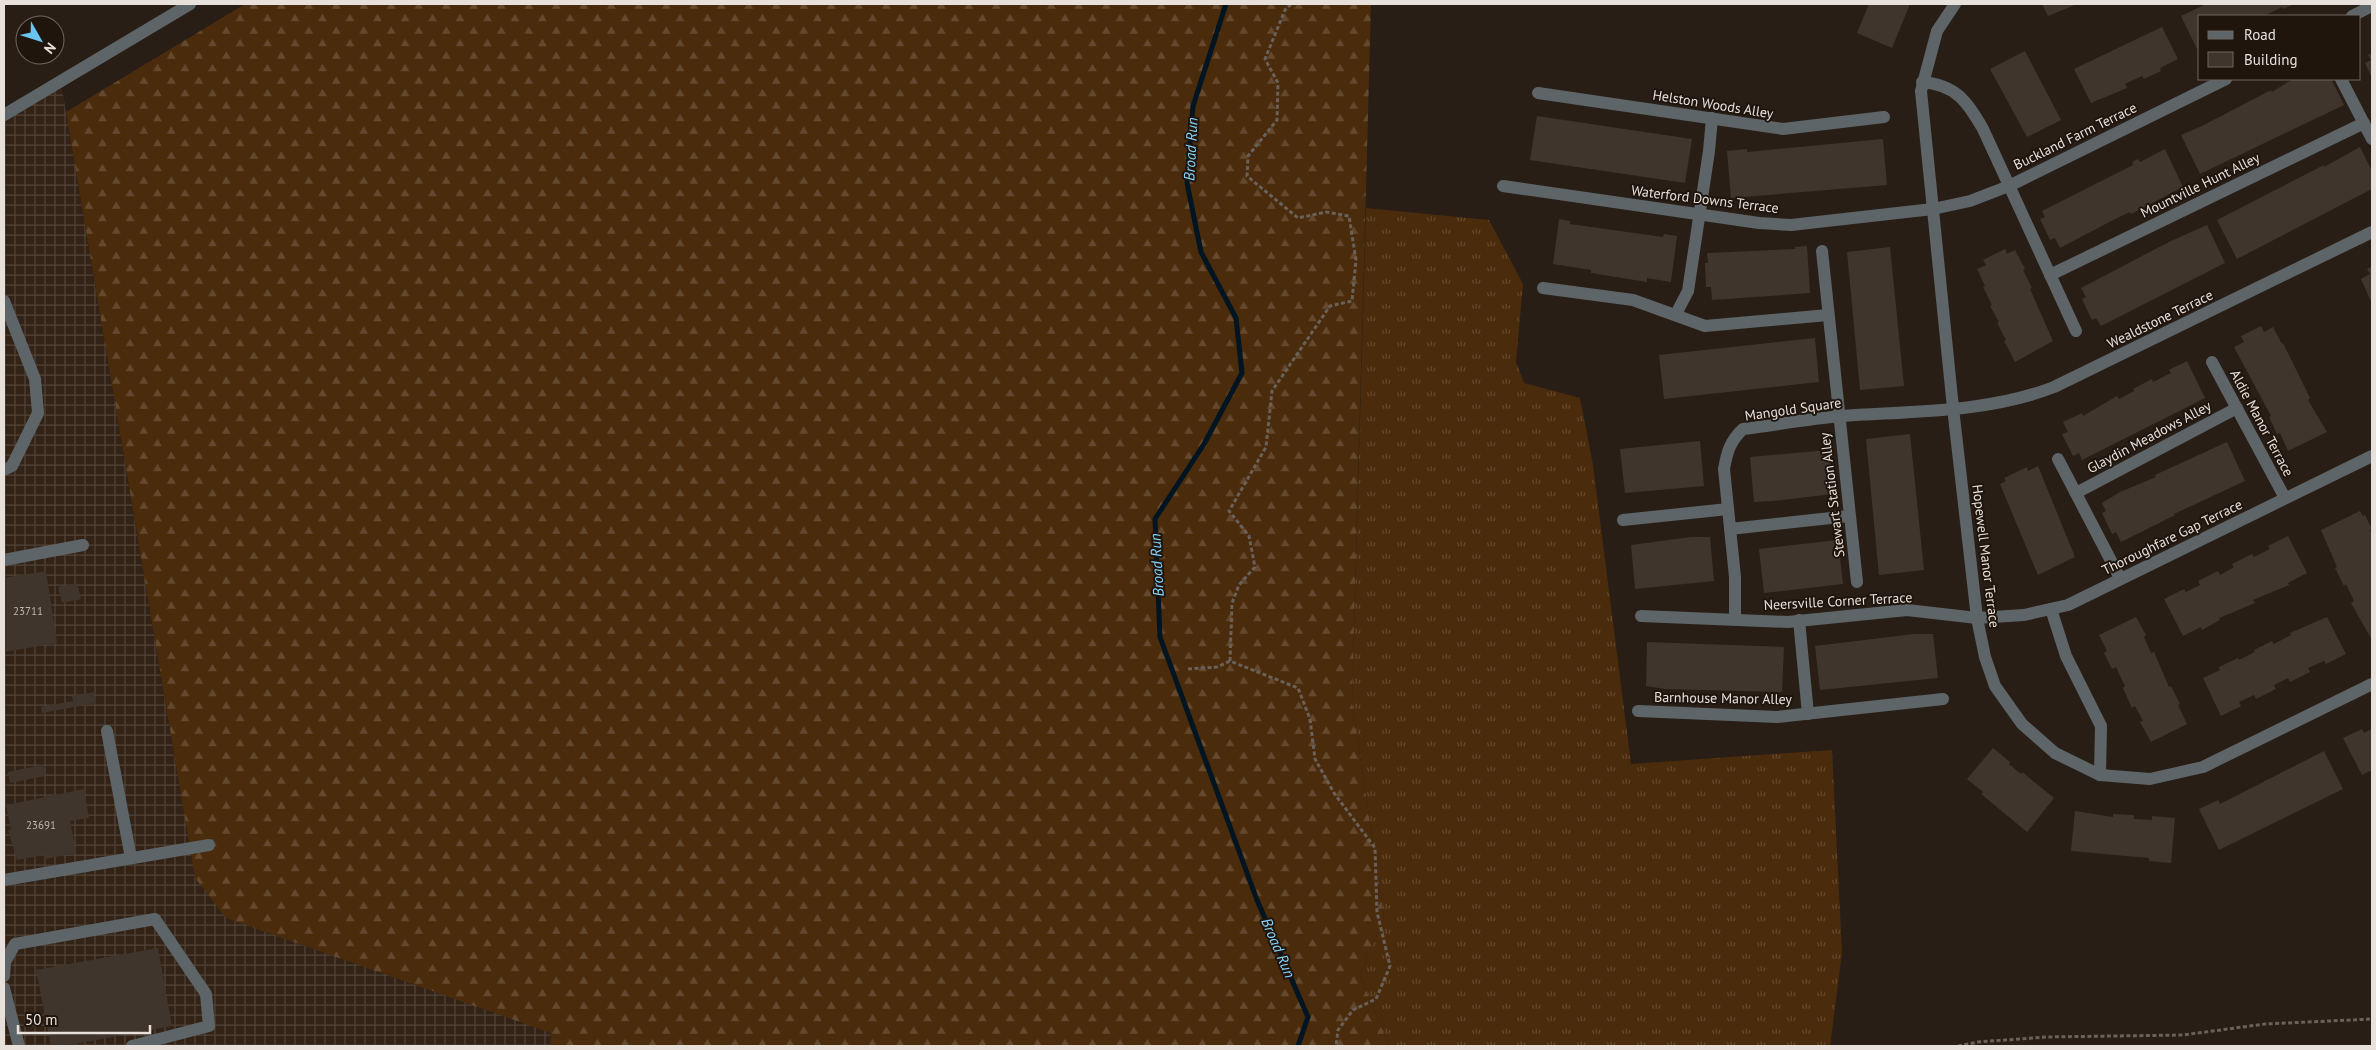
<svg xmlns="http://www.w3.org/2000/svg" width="2376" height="1050" viewBox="0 0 2376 1050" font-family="'PT Sans',sans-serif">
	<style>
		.industrial { fill: url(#industrial-grid) }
		.grass { fill: url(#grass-tufts) }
		.forest { fill: url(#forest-firs) }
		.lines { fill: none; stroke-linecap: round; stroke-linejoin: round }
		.stream { stroke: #001521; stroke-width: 5 }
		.building { fill: #40352c }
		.path { stroke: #6a615a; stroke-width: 3; stroke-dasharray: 4 2.5; stroke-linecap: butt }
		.minor { stroke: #5e6568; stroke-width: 12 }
		.labels { text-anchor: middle; stroke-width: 4; stroke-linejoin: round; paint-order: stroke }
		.number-label { font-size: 11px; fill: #beb5af }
		.street-label { font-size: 14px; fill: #e8e0db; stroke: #1f150d }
		.water-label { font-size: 15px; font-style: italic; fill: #83d3fb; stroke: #1f150d }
	</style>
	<defs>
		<pattern id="industrial-grid" width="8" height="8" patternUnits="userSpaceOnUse" patternTransform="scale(1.25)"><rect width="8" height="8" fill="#322316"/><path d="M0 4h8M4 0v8" fill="none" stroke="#504337"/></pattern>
		<pattern id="grass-tufts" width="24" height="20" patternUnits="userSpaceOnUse" patternTransform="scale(1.25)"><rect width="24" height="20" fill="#4a2b0b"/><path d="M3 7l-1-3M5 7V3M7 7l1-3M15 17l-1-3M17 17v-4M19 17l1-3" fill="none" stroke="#64492e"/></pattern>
		<pattern id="forest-firs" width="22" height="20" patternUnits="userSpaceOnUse" patternTransform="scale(1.25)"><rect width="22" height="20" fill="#4a2b0b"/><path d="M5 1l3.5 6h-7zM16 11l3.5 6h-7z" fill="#64492e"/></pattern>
	</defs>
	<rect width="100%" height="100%" fill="#281e16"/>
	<polygon class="industrial" points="60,77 195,878 551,1033 550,1046 4,1046 4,110"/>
	<polygon class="grass" points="1366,208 1489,220 1523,284 1516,362 1524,383 1580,398 1593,465 1631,764 1832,750 1842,953 1830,1046 1389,1046 1360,975 1384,917 1352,702"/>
	<polygon class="forest" points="245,4 1371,4 1352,702 1384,917 1360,975 1389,1046 550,1046 551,1033 226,918 195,878 66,112"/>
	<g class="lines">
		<polyline class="stream" points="1226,4 1193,106 1187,183 1201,252 1236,318 1242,373 1204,444 1155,519 1160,637 1257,900 1308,1017 1298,1046"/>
	</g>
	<g class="building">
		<polygon points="1869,4 1910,4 1892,48 1857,33"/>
		<polygon points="2042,4 2077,4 2048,16"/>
		<polygon points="2206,4 2294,4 2283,9 2282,7 2266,15 2267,16 2200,16 2200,48 2197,49 2181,16"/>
		<polygon points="2162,27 2178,59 2160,68 2161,71 2144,79 2142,76 2125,84 2127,88 2091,103 2074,69"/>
		<polygon points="2025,51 2061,120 2027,137 1990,69"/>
		<polygon points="2372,53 2372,78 2365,63 2371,60 2368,55"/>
		<polygon points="2293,79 2331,79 2344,105 2200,174 2181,135 2202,126 2271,90 2272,92"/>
		<polygon points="1537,116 1692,139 1685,183 1530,160"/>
		<polygon points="1883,139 1887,185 1731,198 1727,151 1747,149 1747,152"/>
		<polygon points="2360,147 2372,171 2372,189 2237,259 2217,220 2324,165 2324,167"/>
		<polygon points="2165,149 2183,187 2131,214 2130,212 2115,219 2060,248 2055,238 2050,240 2040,219 2045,217 2042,211 2133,165 2132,162 2138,159 2140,162"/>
		<polygon points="1559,219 1570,221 1570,224 1663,237 1664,234 1677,236 1671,282 1647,278 1647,282 1591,273 1591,270 1553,264"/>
		<polygon points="2207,225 2225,263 2101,326 2096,318 2092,320 2082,299 2086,297 2081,288 2169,242"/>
		<polygon points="1807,246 1810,293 1712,300 1711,287 1706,287 1705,263 1708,263 1707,253 1795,249 1795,247"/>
		<polygon points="1890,247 1904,386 1860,390 1847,252"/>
		<polygon points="2005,249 2007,254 2015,250 2025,269 2023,270 2032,288 2030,289 2053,341 2015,362 2004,341 2006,340 1997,323 1999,322 1990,306 1992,305 1983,287 1985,286 1977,269 1986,265 1983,260"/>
		<polygon points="2372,266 2372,304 2361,279 2370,274 2367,269"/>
		<polygon points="2261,326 2264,332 2273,327 2282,344 2283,343 2310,398 2308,400 2327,432 2288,451 2280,433 2277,434 2269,417 2271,416 2234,347 2244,342 2241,336"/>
		<polygon points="1815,338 1819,382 1664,399 1659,355"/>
		<polygon points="2187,361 2205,398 2082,460 2079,453 2073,456 2062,434 2068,432 2063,422 2082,413 2083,416 2117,396 2119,399 2134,391 2133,389 2152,379 2153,382 2171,373 2169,370"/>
		<polygon points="1910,434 1924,570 1879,575 1866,439"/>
		<polygon points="1700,441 1704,486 1625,493 1620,449"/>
		<polygon points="2227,442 2245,481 2174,514 2175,515 2121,542 2116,532 2112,534 2102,513 2106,511 2102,503 2120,492 2156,477 2155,475"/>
		<polygon points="1829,450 1833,494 1773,501 1754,502 1750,457"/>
		<polygon points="2038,466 2075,557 2038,575 2000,484 2006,481 2004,478 2027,467 2028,471"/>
		<polygon points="2360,511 2363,516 2365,515 2372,529 2370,530 2372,536 2372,640 2351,603 2354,601 2346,584 2344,586 2335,568 2337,567 2321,530"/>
		<polygon points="2288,536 2307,573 2288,583 2289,585 2253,600 2255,603 2219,618 2220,620 2202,630 2201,627 2183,636 2164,599 2184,589 2186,592 2200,585 2198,581 2218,571 2220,575 2234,567 2232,564 2252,554 2254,557 2270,549 2268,546"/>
		<polygon points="1691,537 1710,537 1714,581 1635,589 1631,545"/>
		<polygon points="1838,540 1843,584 1764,593 1759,549"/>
		<polygon points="46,571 57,643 4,652 4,578"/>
		<polygon points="77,583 81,599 62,603 58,587"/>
		<polygon points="2136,617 2146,635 2144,637 2151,653 2154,652 2169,687 2171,686 2180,704 2178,705 2187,724 2151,742 2140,722 2143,721 2135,706 2132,708 2123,688 2125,686 2116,667 2112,669 2104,653 2107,651 2099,635"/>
		<polygon points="2327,617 2346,654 2326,664 2324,661 2308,668 2310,672 2290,682 2288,678 2274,685 2276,689 2256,699 2254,695 2239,702 2241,706 2221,716 2203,678 2220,670 2219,667 2238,658 2239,660 2255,652 2254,650 2272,641 2274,644 2291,635 2290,633"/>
		<polygon points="1914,634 1933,634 1938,678 1820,690 1815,646"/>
		<polygon points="1647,642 1784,647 1782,692 1665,689 1646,686"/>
		<polygon points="94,692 96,703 42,713 41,707 73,701 72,696"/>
		<polygon points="2362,729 2364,733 2372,729 2372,770 2362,775 2343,738"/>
		<polygon points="1993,748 2010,762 2009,764 2021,774 2022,772 2054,798 2027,832 1981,794 1983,792 1967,779"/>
		<polygon points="2324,751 2343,789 2219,850 2199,809 2218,800 2220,804"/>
		<polygon points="43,765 45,776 10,783 8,772"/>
		<polygon points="84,789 89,818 70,821 76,853 45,859 44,855 17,860 8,830 11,830 6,805"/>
		<polygon points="2075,811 2113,817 2113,814 2134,815 2134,819 2152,820 2152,816 2175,818 2171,863 2149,861 2149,858 2071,851"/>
		<polygon points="158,948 172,1026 64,1046 51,1046 36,970"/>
	</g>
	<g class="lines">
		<g class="path">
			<polyline points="1291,4 1285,10 1265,59 1278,83 1277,120 1248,156 1247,176 1298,218 1326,212 1349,216 1356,260 1352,301 1330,306 1272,391 1266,447 1229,511 1249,536 1255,567 1239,585 1232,603 1230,661 1298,688 1310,719 1315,759 1334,793 1375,848 1377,912 1390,966 1376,999 1353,1010 1338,1030 1336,1046"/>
			<polyline points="1188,669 1217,667 1230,661"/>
			<polyline points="1958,1046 1978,1042 2046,1037 2183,1035 2265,1024 2372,1019"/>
		</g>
		<g class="minor">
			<polyline points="1955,4 1937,31 1921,91 1953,408 1977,618 1985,657 1995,686 2022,724 2055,753 2100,775 2150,779 2203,767 2372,684"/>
			<polyline points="2352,16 2372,6"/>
			<polyline points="2341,79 2372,139"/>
			<path d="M 1922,82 C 1956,85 1967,101 1983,129 L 2076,331"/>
			<polyline points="1538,93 1783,129 1884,117"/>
			<polyline points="4,115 190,4"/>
			<polyline points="1503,186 1759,223 1791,225 1933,209 1970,201 2009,186 2226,79"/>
			<polyline points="1822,251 1857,582"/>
			<polyline points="2050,275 2364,123"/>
			<polyline points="1543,288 1633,300 1705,326 1828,315"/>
			<polyline points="4,301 35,379 38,413 12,466 4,470"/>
			<polyline points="1676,314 1688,291 1709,151 1712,118"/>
			<polyline points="2212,362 2285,498"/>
			<polyline points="2058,459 2120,578"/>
			<polyline points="2076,493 2237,408"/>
			<polyline points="1623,520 1728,509"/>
			<polyline points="1730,529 1849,516"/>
			<polyline points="4,560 83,545"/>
			<polyline points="2051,609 2066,656 2101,726 2100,775"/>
			<polyline points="1641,616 1788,622 1907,610 1977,618 2024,615 2068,605 2372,456"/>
			<path d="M 1735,619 L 1735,577 L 1724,469 C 1727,452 1730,441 1743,429 C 1775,425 1808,419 1841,416 C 1911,411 1987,413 2054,387 L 2372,232"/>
			<polyline points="1799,620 1808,714"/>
			<polyline points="1638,711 1777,717 1943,699"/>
			<polyline points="107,731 131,858"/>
			<polyline points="4,880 209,845"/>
			<polyline points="4,976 5,962 15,944 155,919 206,994 209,1026 132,1046"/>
			<polyline points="4,988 19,1046"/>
		</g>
	</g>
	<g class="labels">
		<g class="number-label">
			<text x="28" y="615">23711</text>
			<text x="41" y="829">23691</text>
		</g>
		<g class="street-label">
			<text transform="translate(1713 104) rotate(9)" y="5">Helston Woods Alley</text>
			<text transform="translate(2075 136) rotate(-26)" y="5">Buckland Farm Terrace</text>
			<text transform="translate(2200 185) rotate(-26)" y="5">Mountville Hunt Alley</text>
			<text transform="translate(1705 199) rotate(7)" y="5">Waterford Downs Terrace</text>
			<text transform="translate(2160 319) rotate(-26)" y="5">Wealdstone Terrace</text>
			<text transform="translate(1793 409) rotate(-8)" y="5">Mangold Square</text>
			<text transform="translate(2262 423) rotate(62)" y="5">Aldie Manor Terrace</text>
			<text transform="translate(2149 437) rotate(-28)" y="5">Glaydin Meadows Alley</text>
			<text transform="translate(1832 495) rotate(-97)" y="5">Stewart Station Alley</text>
			<text transform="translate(2172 537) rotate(-26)" y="5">Thoroughfare Gap Terrace</text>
			<text transform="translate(1986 556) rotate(83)" y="5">Hopewell Manor Terrace</text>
			<text transform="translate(1838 601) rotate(-3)" y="5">Neersville Corner Terrace</text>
			<text transform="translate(1723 698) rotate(1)" y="5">Barnhouse Manor Alley</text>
		</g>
		<g class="water-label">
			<text transform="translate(1191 149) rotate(-87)" y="5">Broad Run</text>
			<text transform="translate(1157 565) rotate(-93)" y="5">Broad Run</text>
			<text transform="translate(1278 948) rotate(67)" y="5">Broad Run</text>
		</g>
	</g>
	<rect width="2376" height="1050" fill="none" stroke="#e8e0db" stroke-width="10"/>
	<rect x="2198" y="15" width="162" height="65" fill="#1f150d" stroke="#6f665f"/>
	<rect x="2208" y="31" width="25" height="8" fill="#5e6568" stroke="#6f665f"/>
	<text x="2244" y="40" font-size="15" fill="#e8e0db">Road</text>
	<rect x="2208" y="52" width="25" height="15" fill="#40352c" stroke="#6f665f"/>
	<text x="2244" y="65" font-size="15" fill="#e8e0db">Building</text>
	<g transform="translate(40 40) rotate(129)"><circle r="24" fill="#1f150d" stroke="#6f665f"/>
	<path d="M0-4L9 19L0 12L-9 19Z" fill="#68c4f0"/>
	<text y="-8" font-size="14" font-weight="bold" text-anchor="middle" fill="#e8e0db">N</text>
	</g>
	<path d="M18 1025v8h132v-8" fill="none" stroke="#e8e0db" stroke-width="2.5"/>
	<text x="25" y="1025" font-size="15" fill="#e8e0db" stroke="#1f150d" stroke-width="4" paint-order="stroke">50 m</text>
</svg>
